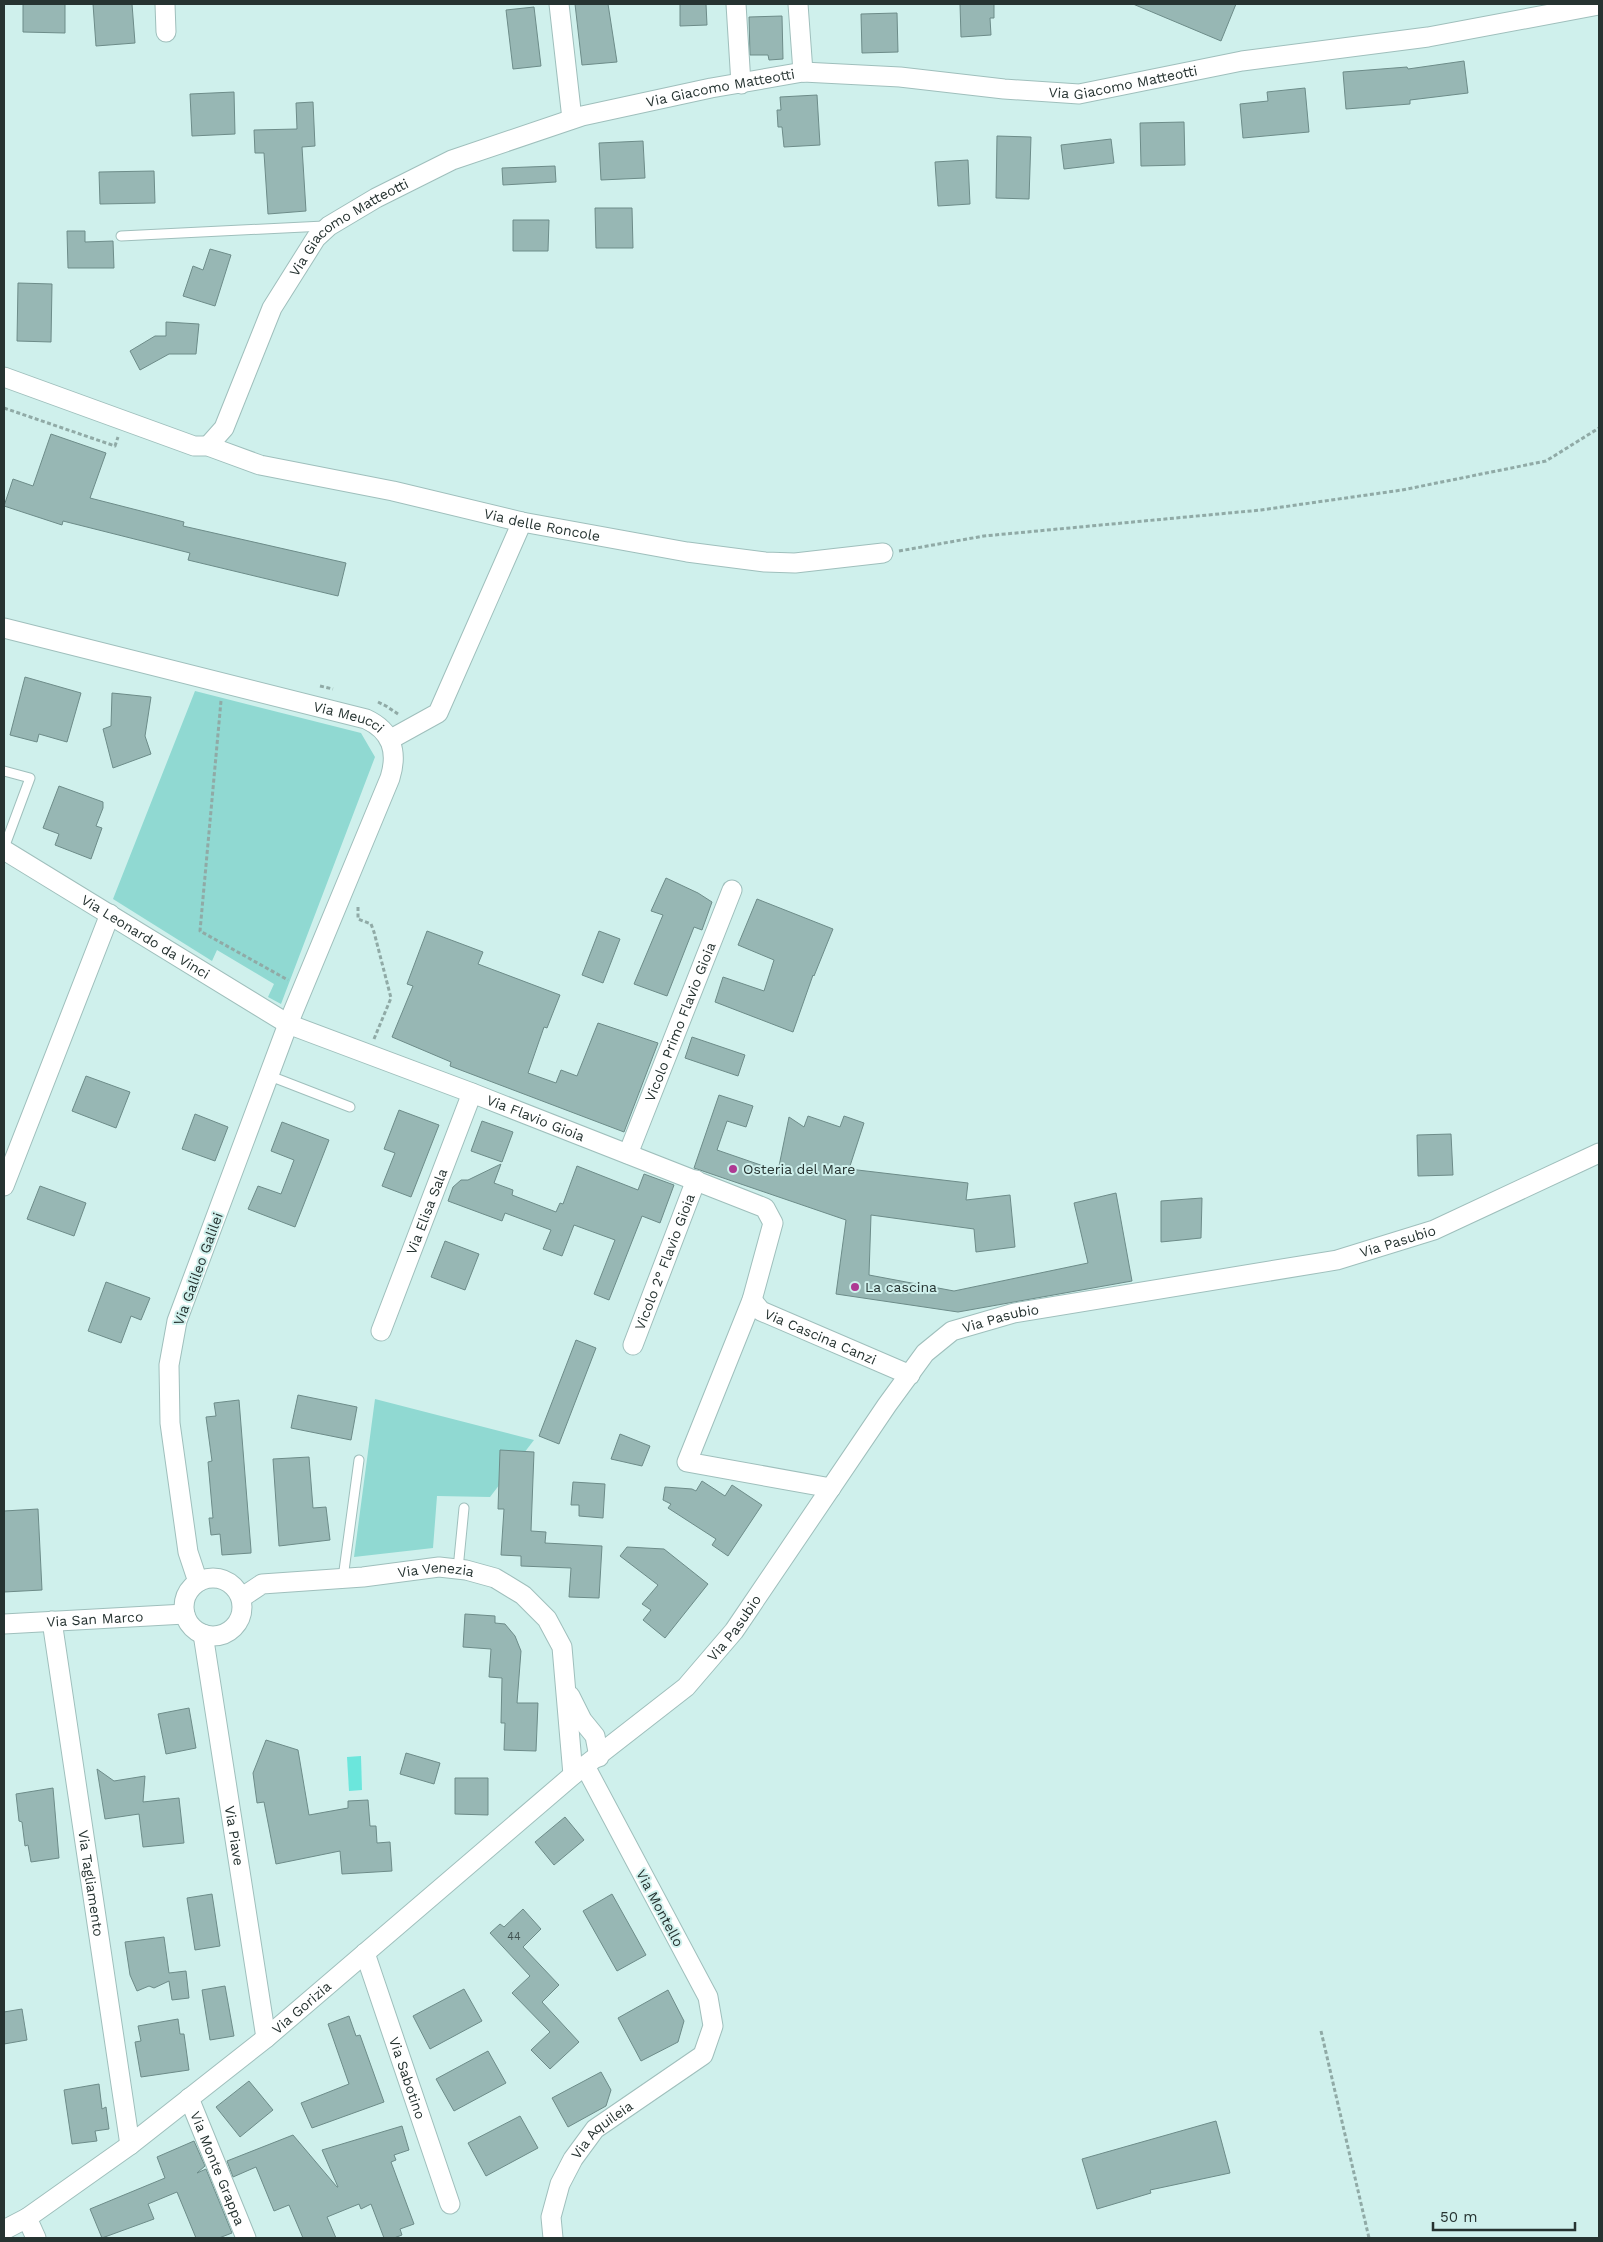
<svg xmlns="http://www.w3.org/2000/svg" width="1603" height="2242" viewBox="0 0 1603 2242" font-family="'Work Sans',sans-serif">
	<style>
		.green { fill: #90d9d2 }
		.water { fill: #6be6dc }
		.building { fill: #97b7b4; stroke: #6d8c89 }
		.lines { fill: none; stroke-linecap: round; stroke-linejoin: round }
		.lane-casing { stroke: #9fbfbc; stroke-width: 11 }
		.street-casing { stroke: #9fbfbc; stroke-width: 21 }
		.path { stroke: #90aaa6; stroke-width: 3; stroke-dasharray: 4 2.5; stroke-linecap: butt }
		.lane { stroke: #fff; stroke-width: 9 }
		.street { stroke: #fff; stroke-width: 19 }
		.poi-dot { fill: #ae3a93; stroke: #cff0ec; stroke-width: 2 }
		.labels { text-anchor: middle; stroke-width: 4; stroke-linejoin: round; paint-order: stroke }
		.number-label { font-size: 11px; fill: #425452 }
		.street-label { font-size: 14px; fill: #263331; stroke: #cff0ec }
		.poi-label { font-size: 14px; fill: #263331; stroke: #cff0ec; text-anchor: start }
	</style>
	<rect width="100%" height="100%" fill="#cff0ec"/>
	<g class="green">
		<polygon points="195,691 361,733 375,757 281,1004 268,997 274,984 217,950 212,961 113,899"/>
		<polygon points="375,1399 534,1440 490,1497 437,1496 433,1548 354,1557"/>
	</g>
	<polygon class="water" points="361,1756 362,1790 349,1791 347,1757"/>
	<g class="building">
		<polygon points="23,4 65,4 65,33 23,32"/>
		<polygon points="93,4 132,4 135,43 96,46"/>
		<polygon points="575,4 608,4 617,62 582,65"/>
		<polygon points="680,4 706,4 707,25 680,26"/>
		<polygon points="960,4 994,4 994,18 990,18 991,35 961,37"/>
		<polygon points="1133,4 1236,4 1221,41"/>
		<polygon points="534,7 541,66 513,69 506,10"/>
		<polygon points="897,13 898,52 862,53 861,14"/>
		<polygon points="782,16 783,59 769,60 768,55 750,55 749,17"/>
		<polygon points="1464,61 1468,93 1410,100 1410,104 1346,109 1343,72 1407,67 1408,69"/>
		<polygon points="1305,88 1309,132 1243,138 1240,104 1268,101 1267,92"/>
		<polygon points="234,92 235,134 192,136 190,94"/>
		<polygon points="817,95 820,145 784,147 782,127 778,127 777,110 781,110 780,97"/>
		<polygon points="313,102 315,146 302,147 306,211 268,214 264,153 255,153 254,130 297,129 296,103"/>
		<polygon points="1184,122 1185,165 1141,166 1140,123"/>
		<polygon points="997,136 1031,137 1029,199 996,198"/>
		<polygon points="1111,139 1114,163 1064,169 1061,145"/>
		<polygon points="643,141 645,178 601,180 599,143"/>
		<polygon points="968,160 970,204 938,206 935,162"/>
		<polygon points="555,166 556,182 503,185 502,168"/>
		<polygon points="154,171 155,203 100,204 99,172"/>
		<polygon points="595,208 632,208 633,248 596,248"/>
		<polygon points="513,220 549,220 548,251 513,251"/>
		<polygon points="67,231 85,231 85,242 113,241 114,268 68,268"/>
		<polygon points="210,249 231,255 215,306 183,296 193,266 203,270"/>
		<polygon points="18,283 52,284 51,342 17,341"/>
		<polygon points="166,322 199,324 196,354 169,354 140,370 130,351 155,336 166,336"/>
		<polygon points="51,434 106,453 90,498 184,522 183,526 346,563 338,596 188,560 190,553 63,521 62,525 4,506 13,479 33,486"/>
		<polygon points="25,677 81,693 67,742 39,734 37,742 10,735"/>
		<polygon points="112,693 151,697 145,736 151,754 113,768 103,729 111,726"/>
		<polygon points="59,786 103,802 103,808 96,826 102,828 91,859 55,845 59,834 43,828"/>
		<polygon points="666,878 698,893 712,902 702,930 694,927 667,996 634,984 663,915 651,911"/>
		<polygon points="757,899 833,929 814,976 813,975 793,1032 715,1002 723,977 764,991 774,960 738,945"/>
		<polygon points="427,931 483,952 478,964 560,995 547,1028 544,1027 528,1073 556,1083 561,1070 577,1076 598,1023 658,1043 624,1132 450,1066 451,1062 392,1037 413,986 407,984"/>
		<polygon points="599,931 620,939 603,983 582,975"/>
		<polygon points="692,1037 745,1055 738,1076 685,1058"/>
		<polygon points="86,1076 130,1092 116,1128 72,1111"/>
		<polygon points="719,1095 753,1106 746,1127 727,1121 717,1150 778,1171 789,1117 804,1127 808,1116 840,1127 844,1116 864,1123 849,1169 968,1183 966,1200 1010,1195 1015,1247 976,1252 974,1229 871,1215 869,1275 954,1291 1088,1263 1074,1203 1116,1193 1132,1281 958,1312 836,1294 846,1220 694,1168"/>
		<polygon points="399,1110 439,1125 411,1197 382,1186 395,1153 384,1149"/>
		<polygon points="195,1114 228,1127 215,1161 182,1149"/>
		<polygon points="482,1121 513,1132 502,1162 471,1151"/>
		<polygon points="282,1122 329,1140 295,1227 248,1209 258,1186 281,1194 294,1160 271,1151"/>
		<polygon points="1451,1134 1453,1175 1418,1176 1417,1135"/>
		<polygon points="501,1164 494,1183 513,1190 512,1195 556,1212 560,1203 563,1204 577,1166 638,1190 644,1174 674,1185 660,1223 642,1216 609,1300 594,1294 615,1240 574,1225 562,1256 543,1249 551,1230 505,1213 502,1221 448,1201 453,1187 461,1180 468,1180"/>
		<polygon points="40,1186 86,1203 74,1236 27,1219"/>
		<polygon points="1202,1198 1201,1238 1161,1242 1161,1201"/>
		<polygon points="445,1241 479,1254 465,1290 431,1277"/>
		<polygon points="106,1282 150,1298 141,1320 131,1316 121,1343 88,1331"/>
		<polygon points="576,1340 596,1348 559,1444 539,1436"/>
		<polygon points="298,1395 357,1407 351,1440 291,1428"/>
		<polygon points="239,1400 251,1550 251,1553 222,1555 220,1534 211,1535 209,1518 213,1518 208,1462 212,1461 206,1417 216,1416 214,1403"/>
		<polygon points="620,1434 650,1446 642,1466 611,1459"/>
		<polygon points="500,1450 534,1452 531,1531 546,1532 545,1543 602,1546 599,1598 569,1597 571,1568 521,1566 521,1556 501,1555 504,1509 498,1509"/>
		<polygon points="309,1457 313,1508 326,1507 330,1540 279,1546 273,1459"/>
		<polygon points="702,1481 725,1496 732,1485 762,1505 728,1556 712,1545 716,1539 668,1508 671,1504 663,1500 665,1487 692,1489 696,1491"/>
		<polygon points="573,1482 605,1484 603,1518 579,1516 579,1505 571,1505"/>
		<polygon points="38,1509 42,1590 4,1592 4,1511"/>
		<polygon points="627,1547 664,1549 708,1584 665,1638 643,1620 651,1610 642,1604 658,1585 620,1556"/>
		<polygon points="465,1614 495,1616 495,1623 505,1624 515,1636 521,1651 517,1703 538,1703 536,1751 504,1750 505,1723 501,1723 502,1678 489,1677 491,1649 463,1647"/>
		<polygon points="189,1708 196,1748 166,1754 158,1714"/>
		<polygon points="266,1740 298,1750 309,1815 348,1808 348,1801 368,1800 370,1826 376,1826 377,1843 390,1842 392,1871 342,1874 340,1851 276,1864 264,1802 257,1803 253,1773"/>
		<polygon points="406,1753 440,1763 434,1784 400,1774"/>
		<polygon points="97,1769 114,1781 145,1776 143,1802 179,1798 184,1843 143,1847 139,1814 105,1819"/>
		<polygon points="455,1778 488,1778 488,1815 455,1814"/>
		<polygon points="53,1788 59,1858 31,1862 28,1845 25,1846 22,1822 19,1821 16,1794"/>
		<polygon points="565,1817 584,1840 554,1865 535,1842"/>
		<polygon points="212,1894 220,1946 195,1950 187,1898"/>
		<polygon points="612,1894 646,1955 617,1971 583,1911"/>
		<polygon points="523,1909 541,1929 523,1947 559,1985 542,2002 579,2042 550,2069 531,2050 550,2032 512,1993 530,1976 490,1933 500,1924 504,1927"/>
		<polygon points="164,1937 169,1973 186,1971 189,1998 172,2000 169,1981 154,1988 149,1986 137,1991 130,1975 125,1942"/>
		<polygon points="225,1986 234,2036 210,2040 202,1990"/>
		<polygon points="464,1989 482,2021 430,2049 413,2016"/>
		<polygon points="668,1990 684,2021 678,2042 641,2061 618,2018"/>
		<polygon points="22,2009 27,2040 4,2044 4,2012"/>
		<polygon points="349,2016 356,2036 360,2035 384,2102 312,2128 301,2103 349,2084 328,2024"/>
		<polygon points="178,2019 180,2034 184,2034 189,2070 141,2077 135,2042 141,2041 138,2026"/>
		<polygon points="488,2051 506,2083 454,2111 436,2079"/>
		<polygon points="601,2072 611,2090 606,2106 568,2127 552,2098"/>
		<polygon points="249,2081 273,2110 240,2137 216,2107"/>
		<polygon points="99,2084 102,2109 106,2107 109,2129 95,2131 97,2141 72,2144 64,2090"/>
		<polygon points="520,2116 538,2148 486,2176 468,2143"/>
		<polygon points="1216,2121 1230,2173 1150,2190 1151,2193 1097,2209 1082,2159"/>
		<polygon points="402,2126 409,2150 394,2155 396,2160 391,2162 414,2224 400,2229 402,2235 394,2238 384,2238 371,2204 361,2209 359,2204 327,2217 336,2238 303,2238 289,2205 274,2211 256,2167 233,2177 227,2161 293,2135 337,2187 338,2187 322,2150"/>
		<polygon points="194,2141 205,2166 197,2173 206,2169 232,2233 219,2238 196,2238 177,2192 148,2204 154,2219 102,2238 90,2209 165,2178 157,2157"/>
	</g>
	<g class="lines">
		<defs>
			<g id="lane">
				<polyline points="121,236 324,226"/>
				<polyline points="4,771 30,778 4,848"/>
				<polyline points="270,1076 350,1107"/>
				<polyline points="458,1569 464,1508"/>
				<polyline points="343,1578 359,1460"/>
			</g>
			<g id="street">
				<polyline points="165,4 166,32"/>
				<polyline points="559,4 572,119"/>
				<polyline points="736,4 741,84"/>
				<polyline points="798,4 803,72"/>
				<path id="s1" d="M 4,377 L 194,446 L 208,446 L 260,465 L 393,491 L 522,522 L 687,552 L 765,562 L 795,563 L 883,553"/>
				<path id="s2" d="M 208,446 L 224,428 L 272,308 L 316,238 L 329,226 L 376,198 L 452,160 L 582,116 L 711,88 L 803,72 L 900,77 L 1004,89 L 1079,94 L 1242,61 L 1428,37 L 1599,5"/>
				<path id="s3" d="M 4,628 L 366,719 C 392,731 398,752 390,778 L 288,1024 L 177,1321 L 169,1365 L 170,1423 L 188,1552 L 198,1582"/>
				<polyline points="391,739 438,713 522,522"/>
				<path id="s4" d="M 4,850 L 288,1024 L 472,1093 L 765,1208 L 773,1223 L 752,1300 L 687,1462 L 831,1488"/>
				<path id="s5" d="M 628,1154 L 732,890"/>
				<polyline points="4,1186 110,914"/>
				<path id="s6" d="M 752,1300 L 761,1311 L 910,1375"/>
				<path id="s7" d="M 381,1331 L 472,1093"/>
				<path id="s8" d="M 633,1345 L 696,1180"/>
				<circle cx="213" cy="1607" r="29"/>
				<path id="s9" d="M 241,1598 L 262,1584 L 363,1577 L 439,1567 L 466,1570 L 495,1578 L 523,1595 L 547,1619 L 562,1647 L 573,1775"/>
				<path id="s10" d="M 52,1621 L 130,2145"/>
				<path id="s11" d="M 4,1624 L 185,1614"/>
				<path id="s12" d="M 203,1634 L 266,2038"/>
				<polyline points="570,1696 582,1720 595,1736 599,1757"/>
				<path id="s13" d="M 365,1953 L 450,2204"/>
				<path id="s14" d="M 189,2098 L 246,2238"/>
				<polyline points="27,2218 36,2238"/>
				<path id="s15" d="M 4,2230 L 27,2218 L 130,2145 L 266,2038 L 573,1775 L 686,1687 L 734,1631 L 887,1405 L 925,1353 L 952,1331 L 1014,1313 L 1337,1260 L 1434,1230 L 1599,1153"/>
				<path id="s16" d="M 553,2238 L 551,2217 L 560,2184 L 573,2159 L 595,2129 L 703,2055 L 713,2026 L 708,1997 L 585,1766"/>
			</g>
		</defs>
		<use href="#lane" class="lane-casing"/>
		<use href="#street" class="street-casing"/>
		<g class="path">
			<polyline points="4,408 115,446 118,437"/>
			<polyline points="899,551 984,536 1261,510 1402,490 1546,461 1599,428"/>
			<polyline points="320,686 333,689"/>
			<polyline points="221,701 200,931 288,980"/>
			<polyline points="378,702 386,706 398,714"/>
			<polyline points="358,907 358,919 371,924 374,932 391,998 374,1039"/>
			<polyline points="1321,2031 1369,2238"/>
		</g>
		<use href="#lane" class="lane"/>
		<use href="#street" class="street"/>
	</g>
	<g class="poi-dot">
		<circle cx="733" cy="1169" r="5"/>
		<circle cx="855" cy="1287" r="5"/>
	</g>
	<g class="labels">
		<g class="number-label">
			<text x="514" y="1940">44</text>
		</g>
		<g class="street-label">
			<text dy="5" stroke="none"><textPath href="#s2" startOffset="1078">Via Giacomo Matteotti</textPath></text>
			<text dy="5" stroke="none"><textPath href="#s2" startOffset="672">Via Giacomo Matteotti</textPath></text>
			<text dy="5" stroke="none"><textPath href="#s2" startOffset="268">Via Giacomo Matteotti</textPath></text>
			<text dy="5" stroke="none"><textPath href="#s1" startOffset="560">Via delle Roncole</textPath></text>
			<text dy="5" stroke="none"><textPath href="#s3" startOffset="356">Via Meucci</textPath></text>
			<text dy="5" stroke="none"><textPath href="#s4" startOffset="166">Via Leonardo da Vinci</textPath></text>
			<text dy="5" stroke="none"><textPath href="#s5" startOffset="142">Vicolo Primo Flavio Gioia</textPath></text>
			<text dy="5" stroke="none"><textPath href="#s4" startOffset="598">Via Flavio Gioia</textPath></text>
			<text dy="5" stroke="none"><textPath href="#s7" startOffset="128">Via Elisa Sala</textPath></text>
			<text dy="5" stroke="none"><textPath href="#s15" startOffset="1774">Via Pasubio</textPath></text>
			<text dy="5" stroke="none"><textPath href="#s8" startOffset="89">Vicolo 2° Flavio Gioia</textPath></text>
			<text transform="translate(198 1269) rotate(-70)" y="5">Via Galileo Galilei</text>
			<text dy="5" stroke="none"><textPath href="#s15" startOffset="1369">Via Pasubio</textPath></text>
			<text dy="5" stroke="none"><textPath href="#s6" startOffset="79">Via Cascina Canzi</textPath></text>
			<text dy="5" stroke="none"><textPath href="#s9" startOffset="200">Via Venezia</textPath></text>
			<text dy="5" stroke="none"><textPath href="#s11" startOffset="91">Via San Marco</textPath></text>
			<text dy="5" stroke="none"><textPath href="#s15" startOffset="949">Via Pasubio</textPath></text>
			<text dy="5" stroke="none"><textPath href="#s12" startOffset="204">Via Piave</textPath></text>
			<text dy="5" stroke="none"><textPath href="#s10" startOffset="265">Via Tagliamento</textPath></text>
			<text transform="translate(660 1908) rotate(62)" y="5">Via Montello</text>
			<text dy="5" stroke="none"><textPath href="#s15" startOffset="372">Via Gorizia</textPath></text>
			<text dy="5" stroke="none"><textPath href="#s13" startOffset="132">Via Sabotino</textPath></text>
			<text dy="5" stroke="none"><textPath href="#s16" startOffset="125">Via Aquileia</textPath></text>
			<text dy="5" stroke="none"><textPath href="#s14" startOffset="76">Via Monte Grappa</textPath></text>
		</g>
		<g class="poi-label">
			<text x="743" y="1174">Osteria del Mare</text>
			<text x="865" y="1292">La cascina</text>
		</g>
	</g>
	<rect width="1603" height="2242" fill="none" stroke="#263331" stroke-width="10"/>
	<path d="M1433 2222v8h142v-8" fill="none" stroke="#263331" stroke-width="2.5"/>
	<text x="1440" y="2222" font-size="15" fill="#263331" stroke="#cff0ec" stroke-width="4" paint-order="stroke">50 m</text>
</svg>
